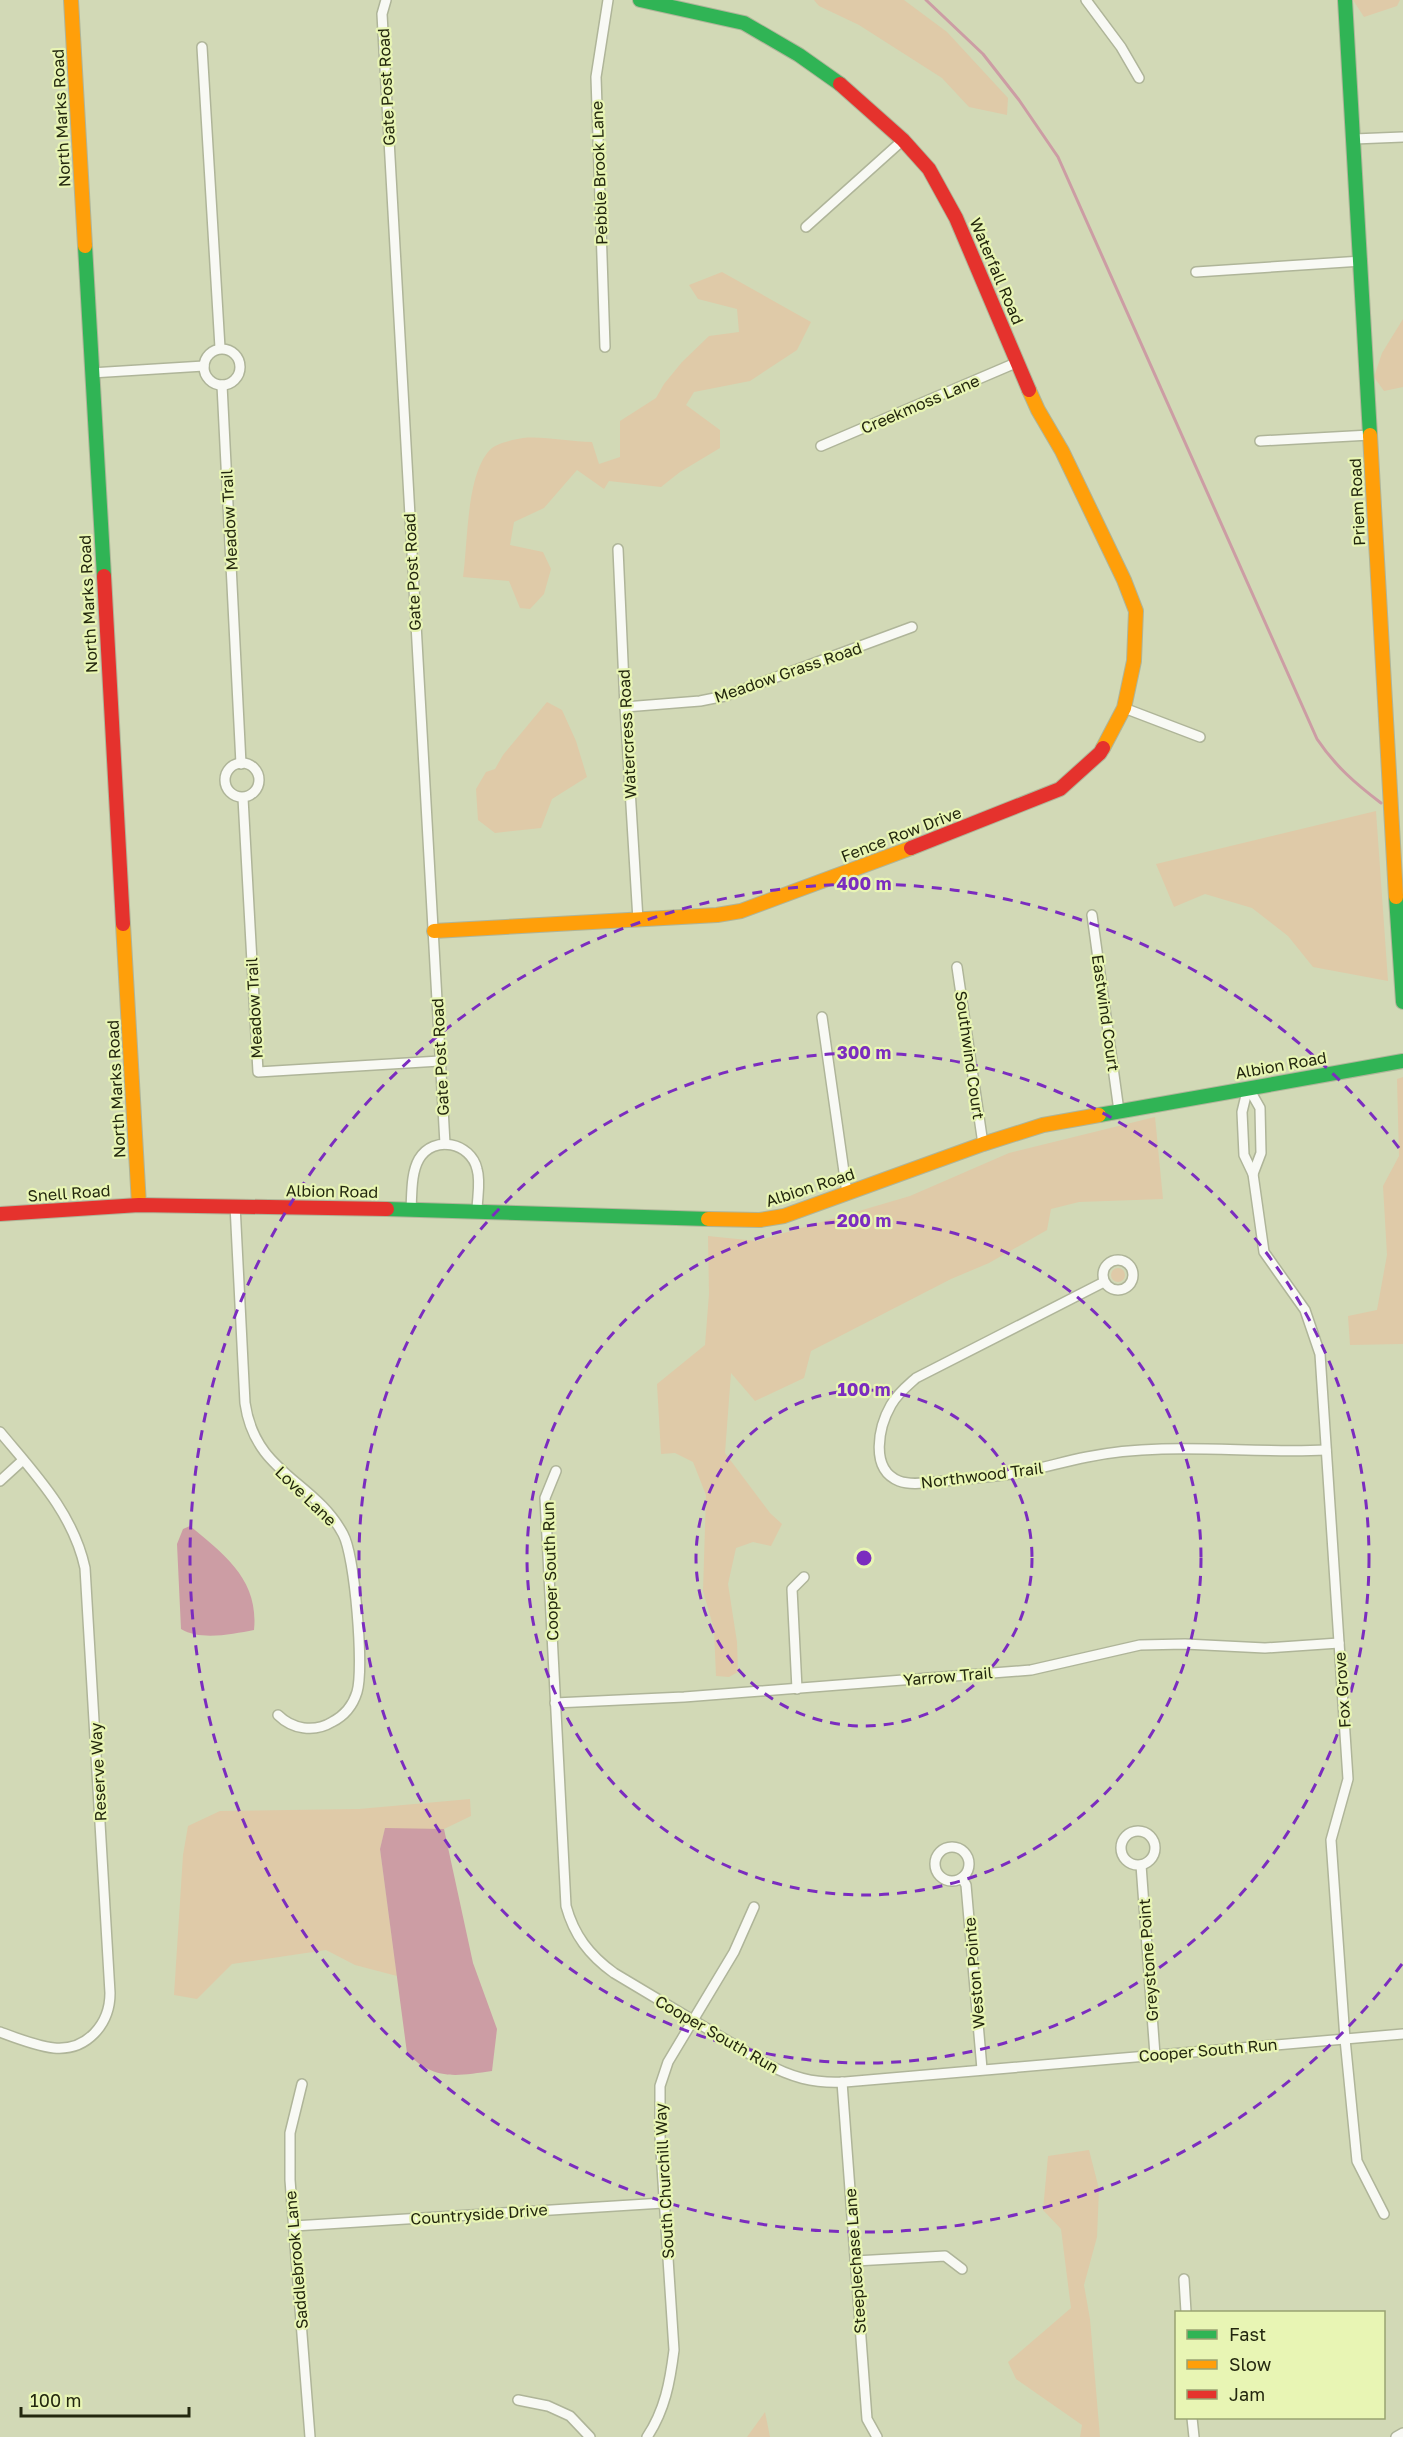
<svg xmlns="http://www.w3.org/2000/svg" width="1403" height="2437" viewBox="0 0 1403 2437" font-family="'Golos Text',sans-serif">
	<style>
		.green { fill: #dfcaa8 }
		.water { fill: #cc9da4 }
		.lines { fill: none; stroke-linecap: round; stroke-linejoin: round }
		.stream { stroke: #cc9da4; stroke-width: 3 }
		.street-casing { stroke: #afb599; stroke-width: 12 }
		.fast-casing { stroke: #afb599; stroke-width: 16 }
		.slow-casing { stroke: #afb599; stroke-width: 16 }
		.jam-casing { stroke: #afb599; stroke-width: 16 }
		.street { stroke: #f8f9f4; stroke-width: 9 }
		.fast { stroke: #30b455; stroke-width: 14 }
		.slow { stroke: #ff9f0a; stroke-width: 14 }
		.jam { stroke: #e5322d; stroke-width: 14 }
		.ring { fill: none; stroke: #7b2cbf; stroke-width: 3; stroke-dasharray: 10 8 }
		.labels { text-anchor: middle; stroke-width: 4.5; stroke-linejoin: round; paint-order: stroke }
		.street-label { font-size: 16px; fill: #23270e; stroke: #e8f5b4 }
		.centre { fill: #7b2cbf; stroke: #e8f5b4; stroke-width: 3 }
		.ring-label { font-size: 18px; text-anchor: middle; font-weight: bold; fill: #7b2cbf; stroke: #e8f5b4; stroke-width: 4.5; stroke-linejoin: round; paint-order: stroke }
	</style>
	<rect width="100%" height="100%" fill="#d2d9b6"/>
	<g class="green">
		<polygon points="814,0 904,0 947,32 1008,98 1007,115 969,107 942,78 859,25 819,6"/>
		<polygon points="1353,0 1400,0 1397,6 1364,17"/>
		<path d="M 722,272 L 811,322 L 797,350 L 750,381 L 694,392 L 686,405 L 720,430 L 720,448 L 680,472 L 661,487 L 609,481 L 604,489 L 577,470 L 544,508 L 514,522 L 510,545 L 543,552 L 551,569 L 544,594 L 530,609 L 520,608 L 509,581 L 463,577 C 468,544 466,470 492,448 C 498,443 516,439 523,438 C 544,436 571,442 592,442 L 599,464 L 620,457 L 620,421 L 656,398 L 664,384 L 682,362 L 709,336 L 739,332 L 737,309 L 698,299 L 689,285 Z"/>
		<polygon points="1403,319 1403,387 1384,391 1374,377 1382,353"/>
		<polygon points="547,702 562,710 576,741 587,777 552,799 541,828 495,833 478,820 476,789 486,772 495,769 503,755"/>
		<polygon points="1376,811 1388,981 1313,967 1288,936 1252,908 1205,894 1174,907 1156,864"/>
		<polygon points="1403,1077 1403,1344 1350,1345 1348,1316 1377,1310 1387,1255 1383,1186 1399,1156 1397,1079"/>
		<polygon points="1155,1117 1163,1199 1079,1202 1051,1209 1047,1230 989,1263 951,1279 811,1351 804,1378 755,1401 731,1373 725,1453 770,1513 782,1524 771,1546 753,1542 736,1548 728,1584 737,1642 738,1672 729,1677 716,1676 714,1629 703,1591 706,1495 693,1462 675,1453 661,1454 657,1384 705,1345 709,1294 708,1236 757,1241 910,1196 1009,1153"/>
		<circle cx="1118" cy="1275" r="7"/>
		<polygon points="470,1799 471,1816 444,1829 385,1829 380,1849 397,1976 355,1965 326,1950 232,1964 197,1999 174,1995 183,1855 188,1826 220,1811 359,1809"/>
		<polygon points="1089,2150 1099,2189 1097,2237 1084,2285 1090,2319 1100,2437 1080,2437 1082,2425 1016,2379 1008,2362 1071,2308 1061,2229 1043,2210 1048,2156"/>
		<polygon points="765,2412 770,2437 747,2437"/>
	</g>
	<g class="water">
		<path d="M 190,1526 C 225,1555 259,1580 254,1630 C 232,1634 201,1641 181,1629 L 177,1544 L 183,1529 Z"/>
		<path d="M 385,1828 L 444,1829 L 473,1963 L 497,2029 L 492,2071 C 456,2076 434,2081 407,2053 L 380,1849 Z"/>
	</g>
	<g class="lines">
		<path class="stream" d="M 926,0 L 983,54 L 1019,100 L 1058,157 L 1317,739 C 1335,766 1356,784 1381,803"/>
		<defs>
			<g id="street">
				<polyline points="386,0 382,14 445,1144"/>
				<polyline points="1086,0 1121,47 1139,78"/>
				<polyline points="202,47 220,348"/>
				<polyline points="1354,139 1403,137"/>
				<polyline points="806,227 903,140"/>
				<polyline points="1196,272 1362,261"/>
				<polyline points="605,347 596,77 608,0"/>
				<circle cx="222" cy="367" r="18"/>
				<polyline points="91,373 204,366"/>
				<polyline points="222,385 241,764"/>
				<polyline points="1260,441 1370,435"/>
				<polyline points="821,446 1018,362"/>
				<polyline points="618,549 625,707 638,920"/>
				<polyline points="625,707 700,701 725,696 912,627"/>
				<polyline points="1124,708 1200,737"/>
				<circle cx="242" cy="780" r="17"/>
				<polyline points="243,798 258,1072 440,1061"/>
				<polyline points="1092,915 1119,1111"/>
				<polyline points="957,967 983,1144"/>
				<polyline points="822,1017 847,1193"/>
				<polyline points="1248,1087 1242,1112 1244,1155 1253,1174 1264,1252 1305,1310 1320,1354 1348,1779 1331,1840 1345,2039 1357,2161 1384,2214"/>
				<polyline points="1248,1087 1260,1108 1261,1153 1253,1174"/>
				<path d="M 235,1205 L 245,1403 C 255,1474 314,1480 343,1534 C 355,1556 364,1668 357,1692 C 353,1705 344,1716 332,1722 C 314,1733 292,1729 278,1715"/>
				<path d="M 411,1209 C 412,1193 411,1173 419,1159 C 434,1134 471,1143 477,1169 C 481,1182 477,1198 477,1212"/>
				<circle cx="1118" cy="1275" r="15"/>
				<path d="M 1104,1282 L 916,1378 C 907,1386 897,1394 891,1405 C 879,1426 869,1469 899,1481 C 912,1486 930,1482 944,1481 C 966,1479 989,1477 1011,1474 C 1037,1470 1061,1462 1087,1457 C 1166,1441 1246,1454 1326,1450"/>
				<path d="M 0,1432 C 35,1474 73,1513 85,1568 L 110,1993 C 110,2024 87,2051 54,2048 C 36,2046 16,2038 0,2032"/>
				<path d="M 556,1471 L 545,1498 L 566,1906 C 574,1935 589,1955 614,1973 L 763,2062 C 790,2077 814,2084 845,2082 L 1403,2034"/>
				<polyline points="0,1481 23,1460"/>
				<polyline points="797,1689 792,1589 804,1577"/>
				<polyline points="555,1703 684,1697 1031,1670 1140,1645 1185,1644 1265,1648 1339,1643"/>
				<circle cx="1138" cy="1848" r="17"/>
				<circle cx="952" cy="1864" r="17"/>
				<polyline points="1141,1865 1155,2055"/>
				<polyline points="962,1878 966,1885 982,2069"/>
				<polyline points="842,2082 867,2419 877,2437"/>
				<polyline points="302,2084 290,2133 290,2180 310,2437"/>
				<polyline points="294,2226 663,2203"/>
				<polyline points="855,2261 945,2256 962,2269"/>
				<polyline points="1184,2279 1186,2312"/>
				<polyline points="518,2400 548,2406 570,2416 590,2437"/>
				<polyline points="1192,2418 1194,2437"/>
				<path d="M 647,2437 C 665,2410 670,2382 674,2350 L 660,2136 L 660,2086 L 668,2062 L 734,1952 L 754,1907"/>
				<polyline points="1396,2437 1403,2433"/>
			</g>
			<g id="fast">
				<polyline points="640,0 744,23 799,55 840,84"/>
				<polyline points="1345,0 1370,435"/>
				<polyline points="85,246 104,576"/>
				<polyline points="1396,897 1403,1002"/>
				<polyline points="1099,1115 1403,1061"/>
				<polyline points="387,1209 708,1219"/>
			</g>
			<g id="slow">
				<polyline points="71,0 85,246"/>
				<polyline points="1029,390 1038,410 1062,451 1124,580 1136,611 1134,661 1124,708 1103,748"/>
				<polyline points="1370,435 1396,897"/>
				<polyline points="123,924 139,1205"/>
				<polyline points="434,931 717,915 741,911 911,848"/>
				<polyline points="708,1219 760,1220 784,1216 983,1144 1043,1125 1099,1115"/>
			</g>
			<g id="jam">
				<polyline points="840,84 903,140 929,169 956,218 1029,390"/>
				<polyline points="104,576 123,924"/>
				<polyline points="911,848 1060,789 1100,753 1103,748"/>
				<polyline points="0,1214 139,1205 387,1209"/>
			</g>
		</defs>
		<use href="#street" class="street-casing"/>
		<use href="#fast" class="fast-casing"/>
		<use href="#slow" class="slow-casing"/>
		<use href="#jam" class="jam-casing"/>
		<use href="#street" class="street"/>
		<use href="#fast" class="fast"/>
		<use href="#slow" class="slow"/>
		<use href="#jam" class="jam"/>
	</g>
	<g class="ring">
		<circle cx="864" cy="1558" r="168"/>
		<circle cx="864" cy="1558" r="337"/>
		<circle cx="864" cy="1558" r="505"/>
		<path d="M1402 1964A674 674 0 1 1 1402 1152"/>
	</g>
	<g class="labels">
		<g class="street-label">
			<text transform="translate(386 87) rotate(-93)" y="6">Gate Post Road</text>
			<text transform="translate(61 118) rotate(-93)" y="6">North Marks Road</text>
			<text transform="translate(599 173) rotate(-92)" y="6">Pebble Brook Lane</text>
			<text transform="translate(997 271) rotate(67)" y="6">Waterfall Road</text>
			<text transform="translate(920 404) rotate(-23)" y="6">Creekmoss Lane</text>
			<text transform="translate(1357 502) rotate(-93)" y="6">Priem Road</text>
			<text transform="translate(229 520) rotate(-93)" y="6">Meadow Trail</text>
			<text transform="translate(412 572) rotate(-93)" y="6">Gate Post Road</text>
			<text transform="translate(88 604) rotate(-93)" y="6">North Marks Road</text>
			<text transform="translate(788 672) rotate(-19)" y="6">Meadow Grass Road</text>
			<text transform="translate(627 734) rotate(-93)" y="6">Watercress Road</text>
			<text transform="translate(901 834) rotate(-21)" y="6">Fence Row Drive</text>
			<text transform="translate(254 1008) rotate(-93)" y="6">Meadow Trail</text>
			<text transform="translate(1106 1013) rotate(82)" y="6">Eastwind Court</text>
			<text transform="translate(970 1055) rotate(82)" y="6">Southwind Court</text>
			<text transform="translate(440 1057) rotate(-93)" y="6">Gate Post Road</text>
			<text transform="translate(1281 1065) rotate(-10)" y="6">Albion Road</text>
			<text transform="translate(116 1089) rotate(-93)" y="6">North Marks Road</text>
			<text transform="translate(810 1187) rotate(-18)" y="6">Albion Road</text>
			<text transform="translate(332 1191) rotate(1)" y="6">Albion Road</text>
			<text transform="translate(69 1193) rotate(-4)" y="6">Snell Road</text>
			<text transform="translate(982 1475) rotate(-7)" y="6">Northwood Trail</text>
			<text transform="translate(306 1496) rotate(44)" y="6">Love Lane</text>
			<text transform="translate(550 1571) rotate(-92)" y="6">Cooper South Run</text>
			<text transform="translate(948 1676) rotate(-5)" y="6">Yarrow Trail</text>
			<text transform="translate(1342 1690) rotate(-94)" y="6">Fox Grove</text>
			<text transform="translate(98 1772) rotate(-93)" y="6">Reserve Way</text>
			<text transform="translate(1148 1960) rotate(-94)" y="6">Greystone Point</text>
			<text transform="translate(974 1973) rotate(-95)" y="6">Weston Pointe</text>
			<text transform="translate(717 2034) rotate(30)" y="6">Cooper South Run</text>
			<text transform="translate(1208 2050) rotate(-5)" y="6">Cooper South Run</text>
			<text transform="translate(664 2181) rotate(-93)" y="6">South Churchill Way</text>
			<text transform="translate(479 2214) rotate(-4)" y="6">Countryside Drive</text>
			<text transform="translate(296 2260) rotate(-95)" y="6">Saddlebrook Lane</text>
			<text transform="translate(855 2261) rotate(-94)" y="6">Steeplechase Lane</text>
		</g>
	</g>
	<circle cx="864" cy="1558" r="9" class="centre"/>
	<g class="ring-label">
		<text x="864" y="890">400 m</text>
		<text x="864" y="1059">300 m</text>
		<text x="864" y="1227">200 m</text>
		<text x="864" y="1396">100 m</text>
	</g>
	<rect x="1175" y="2311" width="210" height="108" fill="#e8f5b4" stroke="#99a372" stroke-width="1.5"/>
	<rect x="1187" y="2330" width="30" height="9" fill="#30b455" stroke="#99a372" stroke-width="1.5"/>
	<text x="1229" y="2341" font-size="18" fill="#23270e">Fast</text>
	<rect x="1187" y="2360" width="30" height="9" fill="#ff9f0a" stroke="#99a372" stroke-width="1.5"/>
	<text x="1229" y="2371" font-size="18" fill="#23270e">Slow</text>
	<rect x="1187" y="2390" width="30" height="9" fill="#e5322d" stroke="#99a372" stroke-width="1.5"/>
	<text x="1229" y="2401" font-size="18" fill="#23270e">Jam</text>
	<path d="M21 2407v9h168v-9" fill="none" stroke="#23270e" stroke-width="3"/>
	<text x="30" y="2407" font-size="18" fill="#23270e" stroke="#e8f5b4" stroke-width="4.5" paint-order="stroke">100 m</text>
</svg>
